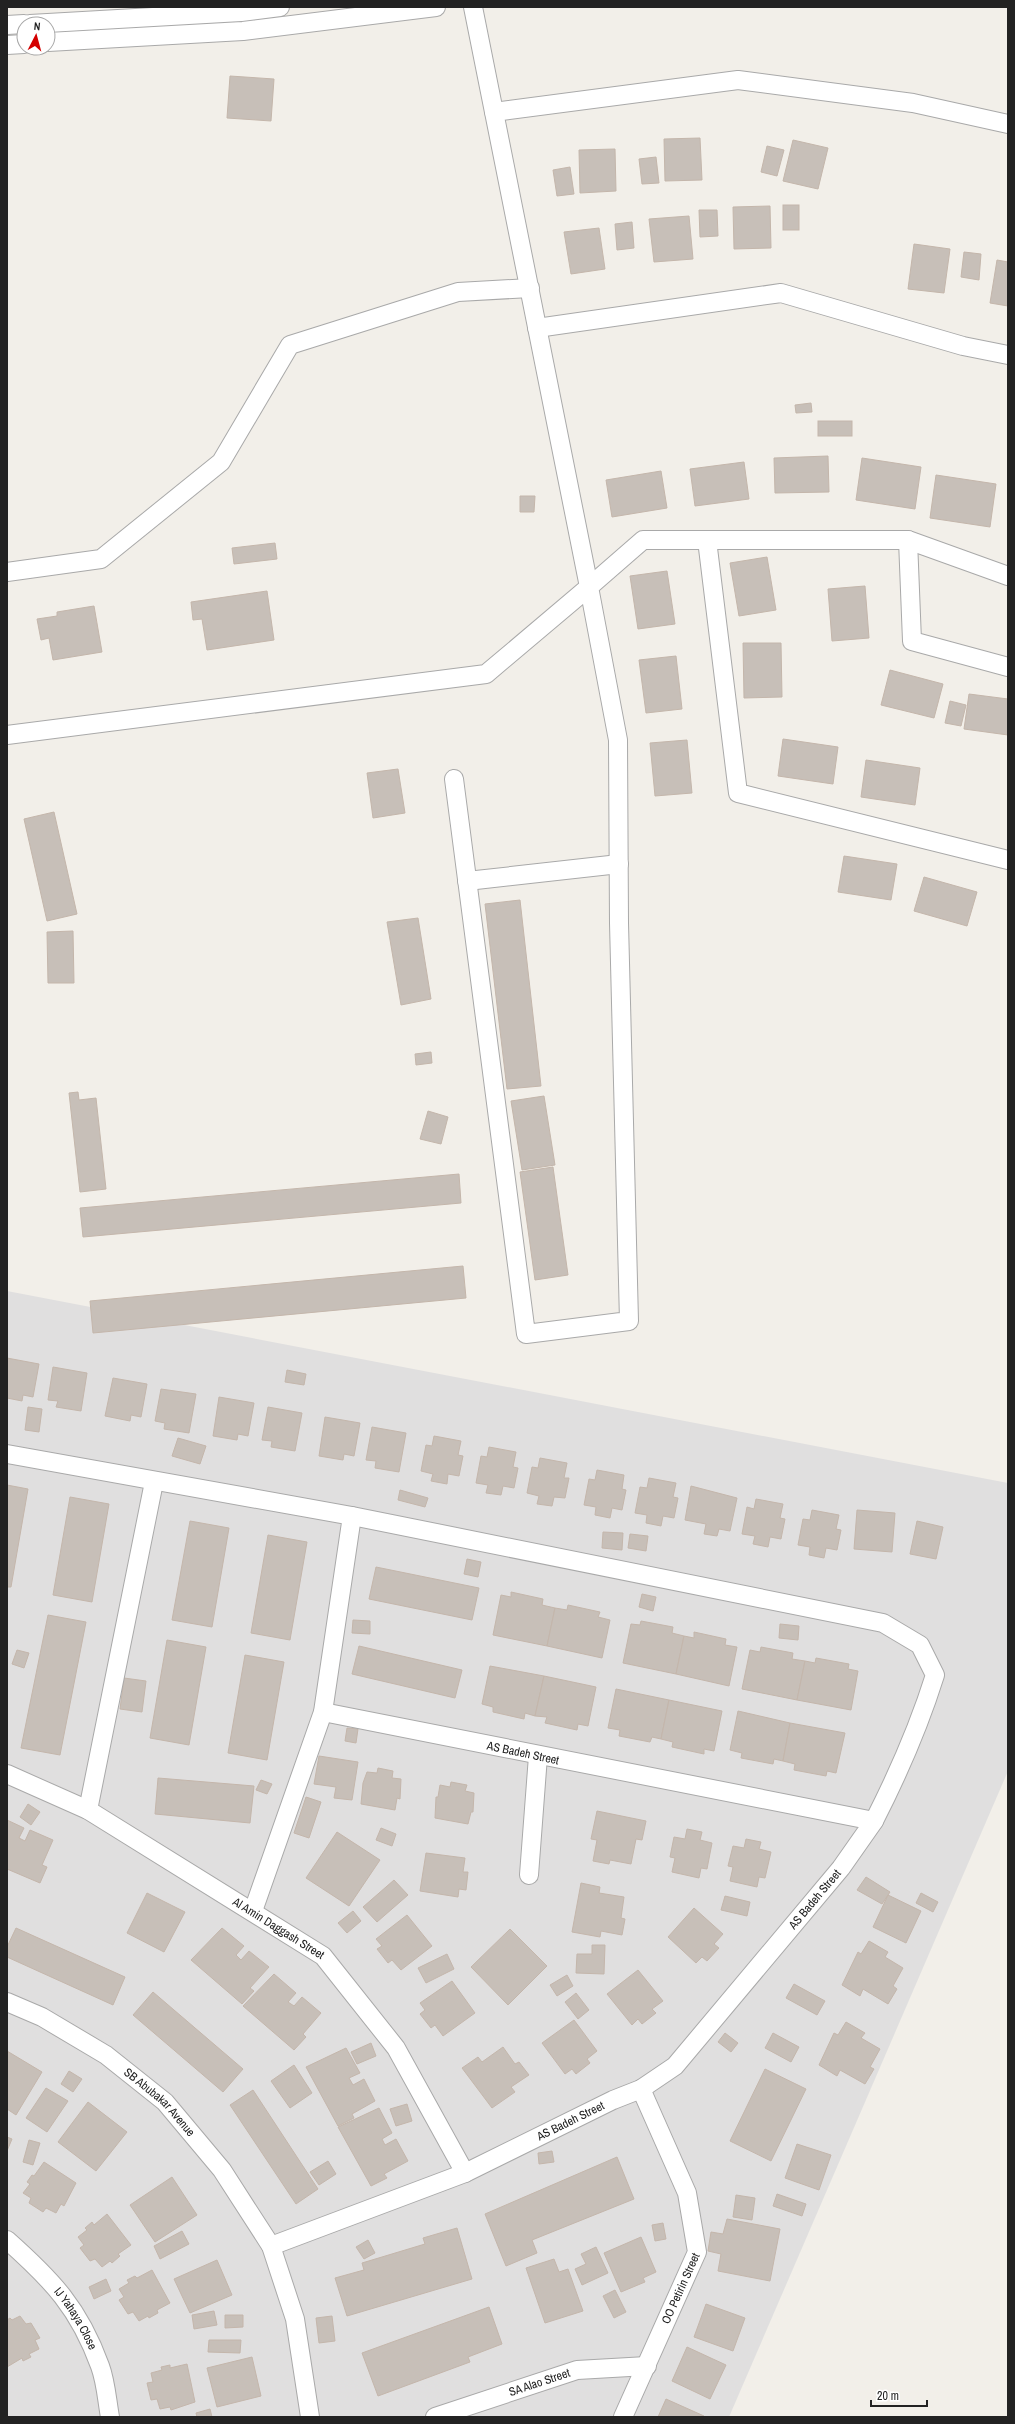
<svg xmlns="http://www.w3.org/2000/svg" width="1015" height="2424" viewBox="0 0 1015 2424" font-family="'Archivo Narrow',sans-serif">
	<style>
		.residential { fill: #e0dfdf }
		.building { fill: #c7bfb8; stroke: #c4b6ab }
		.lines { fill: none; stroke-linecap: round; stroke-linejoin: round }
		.street-casing { stroke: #a9a9a9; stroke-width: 20 }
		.street { stroke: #fff; stroke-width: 18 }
		.labels { text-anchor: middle; stroke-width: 4; stroke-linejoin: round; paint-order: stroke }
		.street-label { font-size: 12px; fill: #222; stroke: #fff }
	</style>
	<rect width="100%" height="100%" fill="#f2efe9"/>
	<polygon class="residential" points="7,1291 1008,1483 1008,1771 729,2417 7,2417"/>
	<g class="building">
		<polygon points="230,76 274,79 271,121 227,118"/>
		<polygon points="700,138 702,180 665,181 664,139"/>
		<polygon points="793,140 828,148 818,189 783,181"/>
		<polygon points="767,146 784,150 777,176 761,172"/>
		<polygon points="615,149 616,191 580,193 579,150"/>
		<polygon points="656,157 659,183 642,184 639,159"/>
		<polygon points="570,167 574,194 557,196 553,170"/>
		<rect x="783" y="205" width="16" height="25"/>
		<polygon points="770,206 771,248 734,249 733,207"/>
		<polygon points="699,210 717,210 718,236 700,237"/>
		<polygon points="689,216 693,259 654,262 649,219"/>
		<polygon points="632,222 634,248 617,250 615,224"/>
		<polygon points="599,228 605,269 571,274 564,232"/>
		<polygon points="914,244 950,249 944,293 908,289"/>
		<polygon points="964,252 981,254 979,280 961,277"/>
		<polygon points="997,260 1008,262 1008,306 990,303"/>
		<polygon points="811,403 812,412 796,413 795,405"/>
		<rect x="818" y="421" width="34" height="15"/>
		<polygon points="828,456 829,492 775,493 774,458"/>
		<polygon points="862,458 921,467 915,509 856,500"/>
		<polygon points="744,462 749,499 695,506 690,469"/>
		<polygon points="661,471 667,508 612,517 606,480"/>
		<polygon points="936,475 996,484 990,527 930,518"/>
		<polygon points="520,496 535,496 534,512 520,512"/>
		<polygon points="275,543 277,559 234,564 232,548"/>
		<polygon points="767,557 776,610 739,616 730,563"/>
		<polygon points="667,571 675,624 638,629 630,576"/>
		<polygon points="865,586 869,638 832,641 828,589"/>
		<polygon points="267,591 274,640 207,650 202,619 193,620 191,602"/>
		<polygon points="94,606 102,652 53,660 49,638 41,640 37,619 57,616 57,612"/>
		<polygon points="743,643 781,643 782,697 744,698"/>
		<polygon points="676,656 682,709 646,713 639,660"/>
		<polygon points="890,670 943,684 934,718 881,705"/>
		<polygon points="969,694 1008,699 1008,735 964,729"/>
		<polygon points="950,701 966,705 961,726 945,723"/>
		<polygon points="783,739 838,747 833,784 778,776"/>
		<polygon points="687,740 692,793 655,796 650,743"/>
		<polygon points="866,760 920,768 915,805 861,797"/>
		<polygon points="398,769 405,813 373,818 367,773"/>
		<polygon points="54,812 77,914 47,921 24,819"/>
		<polygon points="844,856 897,864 891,900 838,892"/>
		<polygon points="924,877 977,892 967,926 914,911"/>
		<polygon points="520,900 541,1086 507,1089 485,904"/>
		<polygon points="418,918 431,999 401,1005 387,922"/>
		<polygon points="73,931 74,983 48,983 47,932"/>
		<polygon points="431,1052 432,1063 416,1065 415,1054"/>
		<polygon points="78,1092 79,1100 96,1098 106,1189 80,1192 69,1093"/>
		<polygon points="544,1096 555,1165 522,1170 511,1101"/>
		<polygon points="428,1111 448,1117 441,1144 420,1139"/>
		<polygon points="553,1167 568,1275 535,1280 520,1172"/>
		<polygon points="459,1174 461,1203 83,1237 80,1208"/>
		<polygon points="463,1266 466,1298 93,1333 90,1301"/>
		<polygon points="7,1358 39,1364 33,1397 23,1395 22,1401 7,1398"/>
		<polygon points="53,1367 87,1373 81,1411 56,1407 58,1401 48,1400"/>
		<polygon points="287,1370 306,1374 304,1385 285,1382"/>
		<polygon points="113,1378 147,1384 141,1417 131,1415 130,1421 105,1416"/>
		<polygon points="161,1389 196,1394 189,1433 164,1429 165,1423 155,1421"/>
		<polygon points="219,1397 254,1403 248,1436 238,1434 237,1440 213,1436"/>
		<polygon points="28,1407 42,1409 39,1432 25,1430"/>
		<polygon points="268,1407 302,1413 295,1451 271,1447 272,1441 262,1440"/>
		<polygon points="325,1417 360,1423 354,1456 344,1454 343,1460 319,1456"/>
		<polygon points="372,1427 406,1433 399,1472 375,1468 376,1461 366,1460"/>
		<polygon points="434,1436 461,1441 458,1455 463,1456 459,1476 448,1474 447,1484 431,1481 433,1474 421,1471 426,1445 432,1446"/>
		<polygon points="178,1438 206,1446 200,1464 172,1456"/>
		<polygon points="489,1447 516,1452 513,1467 518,1468 514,1488 503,1486 501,1495 486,1493 488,1485 476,1483 481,1456 487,1457"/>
		<polygon points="540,1458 567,1463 564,1478 569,1478 565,1498 554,1497 552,1506 537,1504 539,1496 527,1493 532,1467 538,1468"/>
		<polygon points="597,1470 624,1475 622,1489 626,1490 622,1510 612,1508 610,1518 595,1515 596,1507 584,1505 589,1479 595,1480"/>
		<polygon points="649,1478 676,1483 673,1497 678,1498 674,1518 663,1516 661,1526 646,1523 647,1515 635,1513 640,1487 647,1488"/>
		<polygon points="7,1485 28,1489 11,1587 7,1587"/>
		<polygon points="691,1486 737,1498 730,1531 719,1529 717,1536 704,1534 706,1524 685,1520"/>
		<polygon points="400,1490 428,1498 425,1507 398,1500"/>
		<polygon points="70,1497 109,1504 92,1602 53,1595"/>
		<polygon points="756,1499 783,1504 780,1518 785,1519 781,1539 770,1537 768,1547 753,1544 755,1536 742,1534 747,1507 754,1509"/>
		<polygon points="812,1510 839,1515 836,1529 841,1530 837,1550 826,1548 824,1558 809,1555 810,1547 798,1545 803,1519 810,1520"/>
		<polygon points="857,1510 895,1513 892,1552 854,1549"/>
		<polygon points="190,1521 229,1528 212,1627 172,1620"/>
		<polygon points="917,1521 943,1527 936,1559 910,1554"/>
		<polygon points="603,1532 623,1533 622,1550 602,1548"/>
		<polygon points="630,1534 648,1536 646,1551 628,1548"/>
		<polygon points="268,1535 307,1542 290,1640 251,1633"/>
		<polygon points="467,1559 481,1562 478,1577 464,1574"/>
		<polygon points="376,1567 479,1588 472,1620 369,1599"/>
		<polygon points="511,1592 543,1599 542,1605 555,1608 547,1646 493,1635 501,1595 511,1597"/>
		<polygon points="642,1594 656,1597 653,1611 639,1607"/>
		<polygon points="568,1605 600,1612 598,1617 610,1620 602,1658 547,1646 555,1608 567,1610"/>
		<polygon points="48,1615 86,1622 60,1755 21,1748"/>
		<polygon points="353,1620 370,1621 370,1634 352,1633"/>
		<polygon points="641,1621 673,1627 672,1633 684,1636 676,1674 623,1663 631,1624 640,1625"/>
		<polygon points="780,1624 799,1626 798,1640 779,1638"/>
		<polygon points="694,1632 726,1639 725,1645 737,1647 729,1686 676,1674 684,1636 694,1638"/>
		<polygon points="167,1640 206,1647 189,1745 150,1738"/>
		<polygon points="359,1646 462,1670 455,1698 352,1674"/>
		<polygon points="761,1647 793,1653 792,1659 805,1661 797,1700 742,1689 750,1650 760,1652"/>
		<polygon points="17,1650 29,1653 24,1668 12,1664"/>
		<polygon points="245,1655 284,1662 267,1760 228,1753"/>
		<polygon points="816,1658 849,1664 848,1669 858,1671 851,1710 797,1700 805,1661 815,1663"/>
		<polygon points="490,1666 544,1676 535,1716 525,1713 524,1719 493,1712 493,1707 482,1704"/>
		<polygon points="544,1676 596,1687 588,1726 578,1724 577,1730 545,1723 547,1717 535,1716"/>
		<polygon points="124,1678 146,1681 142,1712 120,1709"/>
		<polygon points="616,1689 669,1700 661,1739 652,1737 650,1742 619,1736 620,1730 608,1728"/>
		<polygon points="669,1700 722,1711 714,1751 704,1749 704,1754 672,1747 673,1742 661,1739"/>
		<polygon points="738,1711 790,1723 783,1761 774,1759 773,1764 741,1758 742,1753 730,1750"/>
		<polygon points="790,1723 845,1733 836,1773 827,1771 826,1776 794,1770 795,1764 783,1761"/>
		<polygon points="347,1728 358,1729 356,1743 345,1741"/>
		<polygon points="319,1756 358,1762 352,1800 334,1798 336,1787 314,1784"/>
		<polygon points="378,1768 393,1771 392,1778 401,1779 400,1799 397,1798 395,1810 361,1804 363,1783 367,1772 377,1773"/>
		<polygon points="158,1778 254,1786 250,1823 155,1814"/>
		<polygon points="261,1780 272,1784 267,1794 256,1790"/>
		<polygon points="451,1782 467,1785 465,1791 474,1793 473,1812 471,1812 468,1824 435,1818 436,1797 438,1797 440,1785 450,1787"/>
		<polygon points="306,1797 321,1802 309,1838 294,1833"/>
		<polygon points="28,1804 40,1812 31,1825 20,1817"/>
		<polygon points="597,1811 646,1821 642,1840 636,1839 631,1864 610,1860 609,1864 593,1861 597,1840 591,1839"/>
		<polygon points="7,1820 24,1828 19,1838 25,1841 30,1830 53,1840 42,1865 47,1867 40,1883 7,1869"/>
		<polygon points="381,1828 396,1834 392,1846 376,1840"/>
		<polygon points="687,1829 702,1832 700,1840 712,1843 707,1869 701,1868 699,1878 672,1872 675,1858 670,1857 674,1837 685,1839"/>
		<polygon points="337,1832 380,1860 349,1906 306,1878"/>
		<polygon points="746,1839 761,1842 759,1849 771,1852 765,1878 759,1877 757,1887 730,1881 733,1867 728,1866 733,1846 744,1848"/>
		<polygon points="426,1853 465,1858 463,1872 468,1872 466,1890 459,1889 458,1897 420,1891"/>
		<polygon points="866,1877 890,1892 882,1904 857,1890"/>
		<polygon points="394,1880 408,1895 377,1922 363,1907"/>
		<polygon points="581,1883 600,1887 599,1893 624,1897 621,1918 625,1919 622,1935 601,1931 600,1937 572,1932"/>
		<polygon points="147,1893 185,1912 164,1952 127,1933"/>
		<polygon points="921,1893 938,1902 933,1912 916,1903"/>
		<polygon points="888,1895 921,1911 906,1943 873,1927"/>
		<polygon points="725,1896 750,1902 747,1916 721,1910"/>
		<polygon points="694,1908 723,1934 714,1944 719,1948 707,1961 702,1957 696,1963 668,1937"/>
		<polygon points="353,1911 361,1921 347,1933 338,1923"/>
		<polygon points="407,1915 432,1946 401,1970 392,1960 388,1963 377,1949 382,1946 376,1939"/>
		<polygon points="16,1928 125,1977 113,2005 7,1957 7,1947"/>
		<polygon points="222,1928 244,1946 236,1955 241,1960 249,1951 269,1967 250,1988 254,1991 242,2004 191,1960"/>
		<polygon points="510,1929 547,1966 508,2005 471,1967"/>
		<polygon points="869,1941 888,1952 885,1957 903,1968 893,1986 897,1989 888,2004 863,1989 860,1996 842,1985 858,1952 861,1954"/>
		<polygon points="592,1945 605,1945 604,1974 576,1973 577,1954 592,1954"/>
		<polygon points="447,1954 454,1969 426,1983 418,1968"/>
		<polygon points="638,1970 663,2001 652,2009 656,2013 642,2024 638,2019 632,2025 607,1994"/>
		<polygon points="274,1974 296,1993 288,2002 294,2006 302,1997 321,2013 303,2034 306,2037 294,2050 243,2006"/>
		<polygon points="567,1975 573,1986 557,1996 550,1985"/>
		<polygon points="452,1981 475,2013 443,2036 435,2025 431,2028 420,2014 425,2010 420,2003"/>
		<polygon points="794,1984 825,2001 817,2015 786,1998"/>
		<polygon points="153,1992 243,2069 223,2092 133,2015"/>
		<polygon points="576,1993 589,2010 578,2019 565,2002"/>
		<polygon points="574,2020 597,2051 587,2059 590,2063 576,2074 572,2069 565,2074 542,2043"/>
		<polygon points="846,2022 865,2033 861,2038 880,2049 870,2067 874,2069 865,2084 840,2070 837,2076 819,2065 834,2033 838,2035"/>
		<polygon points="725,2033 738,2043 731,2052 718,2042"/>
		<polygon points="773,2033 799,2047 791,2062 765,2048"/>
		<polygon points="371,2043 376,2056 357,2064 351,2052"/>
		<polygon points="503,2047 515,2064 519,2062 529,2075 511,2087 515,2092 492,2108 462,2068 478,2057 482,2062"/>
		<polygon points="346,2048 360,2073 349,2078 353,2085 364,2079 375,2101 352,2114 354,2118 338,2126 306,2067"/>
		<polygon points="7,2051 42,2072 16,2115 7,2109"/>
		<polygon points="294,2065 312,2093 290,2108 271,2081"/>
		<polygon points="765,2069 806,2089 771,2161 730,2141"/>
		<polygon points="69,2071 82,2079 73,2092 61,2084"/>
		<polygon points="46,2088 68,2101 47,2132 26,2118"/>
		<polygon points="253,2090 318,2189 296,2204 230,2105"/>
		<polygon points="88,2102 127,2132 96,2171 58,2142"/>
		<polygon points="407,2104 412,2121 396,2126 390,2109"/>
		<polygon points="379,2108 392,2133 382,2139 385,2145 396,2139 408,2161 384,2174 387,2178 371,2186 338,2127"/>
		<polygon points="7,2137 12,2139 7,2151"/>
		<polygon points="29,2140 40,2143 33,2165 23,2162"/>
		<polygon points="797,2144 831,2155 819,2190 785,2178"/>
		<polygon points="552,2151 554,2162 539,2164 538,2153"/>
		<polygon points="617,2157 634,2199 532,2240 537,2253 506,2266 485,2214"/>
		<polygon points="328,2161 336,2174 319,2185 310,2172"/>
		<polygon points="44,2162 76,2183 64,2206 61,2204 56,2213 46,2208 43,2212 29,2203 31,2198 23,2193 30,2184 27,2182 32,2175 34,2176"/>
		<polygon points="172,2177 197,2215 155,2242 130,2205"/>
		<polygon points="777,2194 806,2204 802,2216 773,2206"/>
		<polygon points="736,2195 755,2198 752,2220 733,2217"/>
		<polygon points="107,2214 131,2245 118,2254 120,2256 112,2263 110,2261 102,2267 95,2259 90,2261 80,2248 84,2245 78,2237 87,2230 85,2228 92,2222 94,2225"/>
		<polygon points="727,2219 780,2229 770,2281 718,2271 721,2254 708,2251 711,2232 723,2234"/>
		<polygon points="663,2223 666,2239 655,2241 652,2225"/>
		<polygon points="457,2228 472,2279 347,2316 335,2278 364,2270 362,2263 425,2244 423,2238"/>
		<polygon points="182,2231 189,2244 160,2259 154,2246"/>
		<polygon points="641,2237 656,2272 643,2278 645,2282 621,2292 604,2253"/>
		<polygon points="368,2240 375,2253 364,2259 356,2247"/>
		<polygon points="596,2247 608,2273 582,2285 575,2269 586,2264 581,2254"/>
		<polygon points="554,2259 559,2272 568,2269 583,2311 545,2323 526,2268"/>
		<polygon points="217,2260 232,2295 190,2313 174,2279"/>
		<polygon points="152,2270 170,2303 157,2310 158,2313 149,2318 148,2316 139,2321 133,2312 128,2314 119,2300 124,2297 119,2289 129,2283 127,2280 135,2276 137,2278"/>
		<polygon points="106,2279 111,2291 94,2299 89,2287"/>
		<polygon points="615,2290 626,2312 614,2318 603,2296"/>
		<polygon points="706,2304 745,2318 733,2351 694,2337"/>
		<polygon points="489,2307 502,2344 468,2357 470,2362 378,2396 362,2353"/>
		<polygon points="214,2311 217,2325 194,2329 192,2315"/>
		<polygon points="225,2315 243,2315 243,2327 225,2328"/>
		<polygon points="20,2316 26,2324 31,2323 40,2338 35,2340 39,2349 29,2354 31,2357 23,2361 22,2358 7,2367 7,2320 10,2318 12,2320"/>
		<polygon points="332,2316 335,2341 319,2343 316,2318"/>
		<polygon points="209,2340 241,2340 240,2353 208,2352"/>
		<polygon points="687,2347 726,2365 710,2399 672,2381"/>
		<polygon points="252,2357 261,2396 217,2407 207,2368"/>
		<polygon points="187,2364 195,2402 171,2410 170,2407 160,2409 157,2399 151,2400 147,2383 153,2382 151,2373 162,2370 161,2367 170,2365 170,2368"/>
		<polygon points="666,2399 704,2416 703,2417 658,2417"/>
		<polygon points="210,2409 212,2417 197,2417 196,2413"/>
	</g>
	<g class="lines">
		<defs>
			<g id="street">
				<polyline points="30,24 241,12 280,7"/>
				<polyline points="7,25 24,24"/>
				<polyline points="48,42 243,31 436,7"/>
				<polyline points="7,45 24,44"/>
				<polyline points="494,112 738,80 913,103 1008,124"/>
				<polyline points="537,328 781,293 963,346 1008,355"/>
				<polyline points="707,540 738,793 1008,860"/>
				<polyline points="908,540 912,641 1008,667"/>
				<polyline points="7,572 101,559 221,462 290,345 458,292 530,288"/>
				<polyline points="7,735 486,674 589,587 473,7"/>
				<polyline points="454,779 526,1334 629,1321 619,923 618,740 589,587 643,540 908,540 1008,576"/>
				<polyline points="467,881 619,864"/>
				<polyline points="7,1454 352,1516 323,1712 253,1911"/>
				<path d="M 352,1516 L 883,1623 L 920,1645 L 935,1675 C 919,1726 898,1774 874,1821"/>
				<path id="s1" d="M 7,1774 L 88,1810 L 323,1956 L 396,2048 L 465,2173"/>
				<polyline points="88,1810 154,1482"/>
				<polyline points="529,1875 538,1756"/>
				<path id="s2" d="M 7,2002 L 42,2017 L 106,2055 L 165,2102 L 222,2170 L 271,2246 L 295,2319 L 310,2417"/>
				<path id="s3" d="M 7,2240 C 52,2280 79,2308 100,2366 C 106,2382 107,2401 110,2417"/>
				<path id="s4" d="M 271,2246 L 465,2173 L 613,2100 L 641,2089 L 675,2066 L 841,1868 L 874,1821 L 323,1712"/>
				<path id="s5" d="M 435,2417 L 577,2370 L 647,2366"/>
				<path id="s6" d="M 623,2417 L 697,2252 L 687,2193 L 641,2089"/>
			</g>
		</defs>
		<use href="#street" class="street-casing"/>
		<use href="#street" class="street"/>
	</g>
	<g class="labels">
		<g class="street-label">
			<text transform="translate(523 1753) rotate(12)" y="4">AS Badeh Street</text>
			<text dy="4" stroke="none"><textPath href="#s4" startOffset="661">AS Badeh Street</textPath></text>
			<text dy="4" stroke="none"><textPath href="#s1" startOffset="313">Al Amin Daggash Street</textPath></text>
			<text dy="4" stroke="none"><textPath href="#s2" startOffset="184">SB Abubakar Avenue</textPath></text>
			<text dy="4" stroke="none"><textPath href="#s4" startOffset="325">AS Badeh Street</textPath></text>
			<text dy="4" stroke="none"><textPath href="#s6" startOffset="141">OO Petirin Street</textPath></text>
			<text dy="4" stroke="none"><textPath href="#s3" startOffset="105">IJ Yahaya Close</textPath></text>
			<text dy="4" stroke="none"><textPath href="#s5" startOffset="110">SA Alao Street</textPath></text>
		</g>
	</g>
	<rect width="1015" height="2424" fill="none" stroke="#222222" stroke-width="16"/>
	<g transform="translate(36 36) rotate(6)"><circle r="19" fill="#ffffff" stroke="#a7a7a7"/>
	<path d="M0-3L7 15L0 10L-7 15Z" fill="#d40000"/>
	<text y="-6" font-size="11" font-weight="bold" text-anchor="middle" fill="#222222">N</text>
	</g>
	<path d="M871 2400v6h56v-6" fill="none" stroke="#222222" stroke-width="2"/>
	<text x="877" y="2400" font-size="12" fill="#222222" stroke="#ffffff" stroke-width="3" paint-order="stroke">20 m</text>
</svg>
